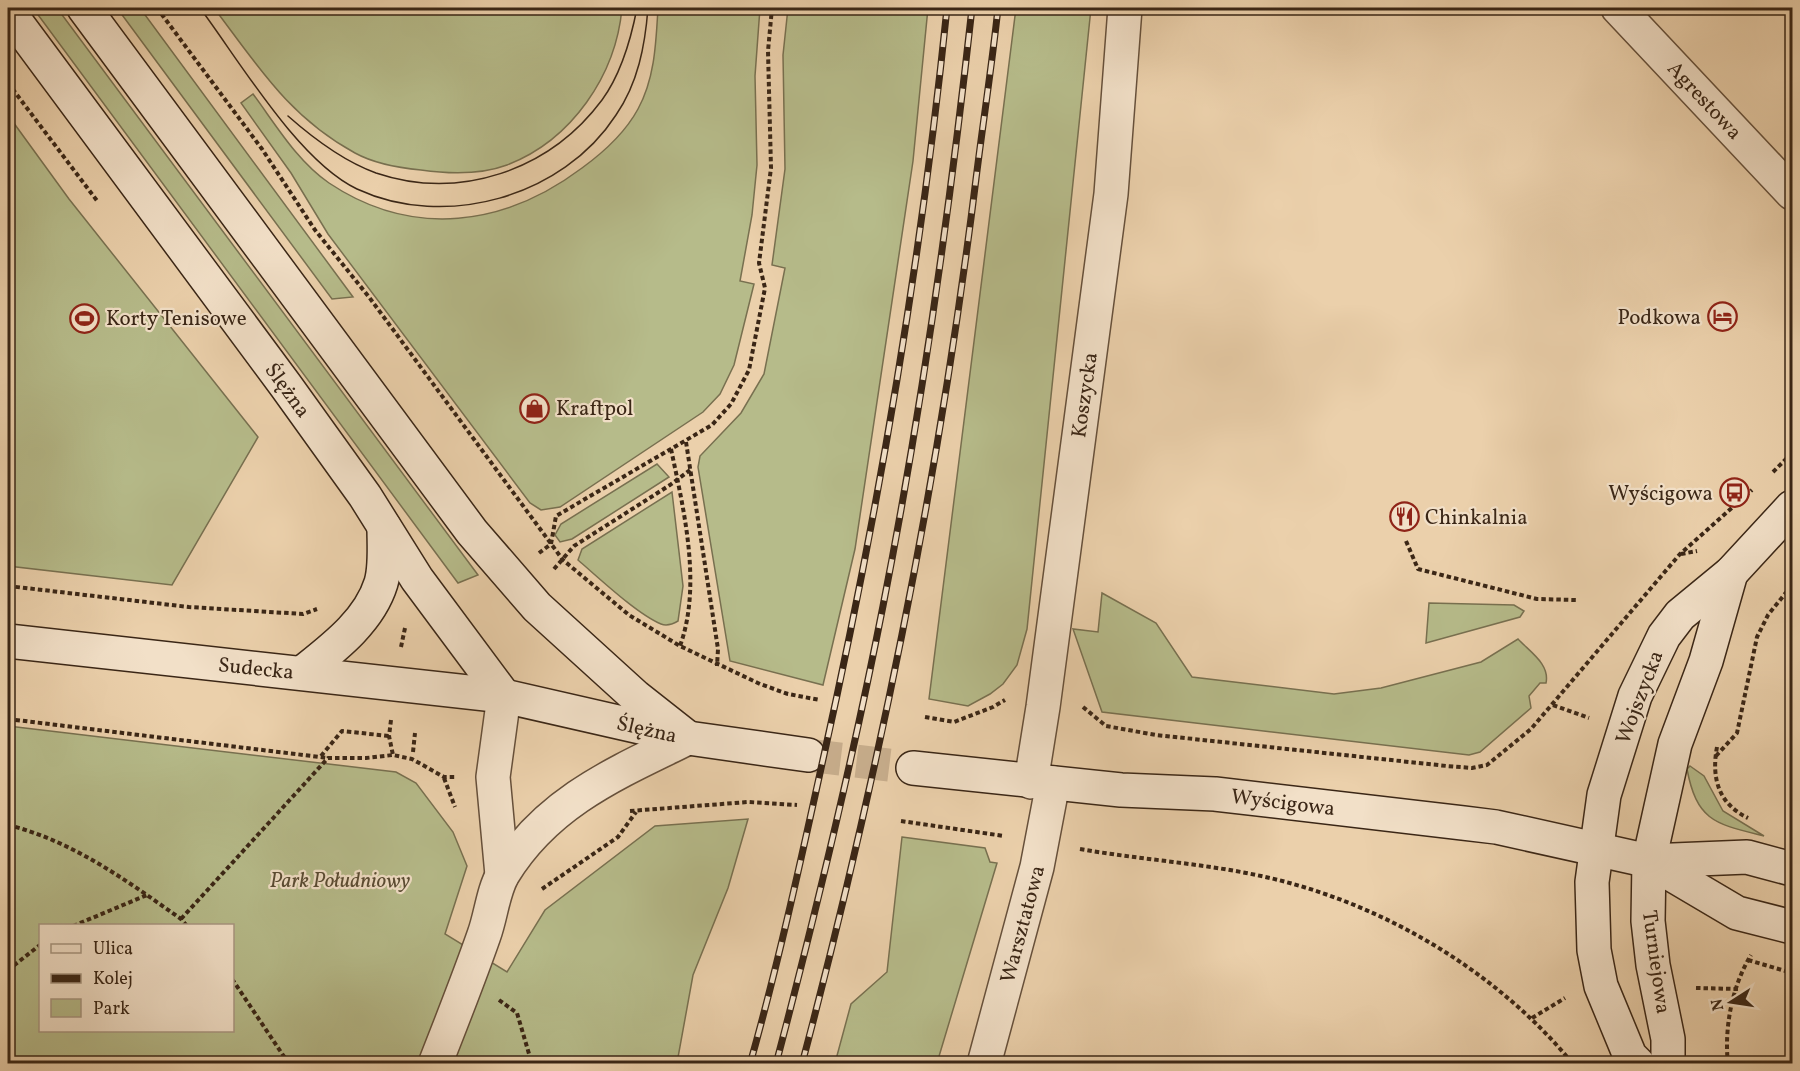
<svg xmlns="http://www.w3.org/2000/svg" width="1800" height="1071" viewBox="0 0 1800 1071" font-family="Vollkorn,serif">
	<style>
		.green { fill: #b6bb8a; stroke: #787050; stroke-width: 1.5; fill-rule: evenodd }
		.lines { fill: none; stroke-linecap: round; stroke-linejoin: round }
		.secondary-tunnel { stroke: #c8ae8d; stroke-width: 33; stroke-dasharray: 33 16; stroke-linecap: butt }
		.street-casing { stroke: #66503b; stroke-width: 36 }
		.secondary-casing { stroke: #3a2616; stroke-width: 36 }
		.path { stroke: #3a2616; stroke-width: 4; stroke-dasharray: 4.5 3; stroke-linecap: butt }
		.street { stroke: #f2e0c8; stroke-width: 33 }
		.secondary { stroke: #f2e0c8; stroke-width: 33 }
		.tram { stroke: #3a2616; stroke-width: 1.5 }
		.rail-casing { stroke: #3a2616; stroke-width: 7 }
		.rail { stroke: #f2e0c8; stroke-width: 4.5; stroke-dasharray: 14; stroke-linecap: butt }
		.labels { text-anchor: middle; stroke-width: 4.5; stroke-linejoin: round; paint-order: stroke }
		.street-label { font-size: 21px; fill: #3a2616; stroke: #f2e0c8 }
		.poi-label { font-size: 21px; fill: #3a2616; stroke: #f2e0c8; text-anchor: start }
		.park-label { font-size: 21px; font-style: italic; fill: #594b33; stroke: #f2e0c8 }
	</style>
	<rect width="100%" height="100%" fill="#ebd0ab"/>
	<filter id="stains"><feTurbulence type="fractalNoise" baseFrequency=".00333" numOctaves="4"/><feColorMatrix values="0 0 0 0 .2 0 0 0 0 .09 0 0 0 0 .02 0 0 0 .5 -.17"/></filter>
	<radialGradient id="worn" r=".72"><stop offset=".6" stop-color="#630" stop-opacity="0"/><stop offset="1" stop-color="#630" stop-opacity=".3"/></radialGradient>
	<g class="green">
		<polygon points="33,8 57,8 478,575 458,583"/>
		<polygon points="117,8 140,8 353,297 332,299"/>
		<path d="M 214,8 L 622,8 C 616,75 572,140 507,165 C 480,175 449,174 421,170 C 400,168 375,164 355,153 C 289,117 258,66 214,8 Z"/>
		<path d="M 658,8 L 760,8 L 755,76 L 757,165 L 752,215 L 740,281 L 754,284 L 734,365 L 720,394 L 703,412 L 560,507 L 541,510 L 530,503 L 328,234 L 291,173 L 241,103 L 253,94 C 276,125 297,161 329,183 C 413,239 505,226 582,168 C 604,152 625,133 638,109 C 655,78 656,42 658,8 Z"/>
		<polygon points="788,8 928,8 913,161 855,549 823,685 730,661 698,467 700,456 741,413 764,374 785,268 772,265 785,169 783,55"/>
		<polygon points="1016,8 1091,8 1027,629 1017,665 1003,684 990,694 968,706 929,699"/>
		<polygon points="8,115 69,199 258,437 172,585 8,566"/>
		<polygon points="657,464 669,477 572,539 560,542 555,535 561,524"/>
		<path d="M 672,492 L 683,586 L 678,621 C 673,624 666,626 661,624 C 637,614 599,578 578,560 L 582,549 Z"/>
		<path d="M 1102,593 L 1156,623 L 1192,677 L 1334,694 L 1381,688 L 1481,662 L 1518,639 C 1530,652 1550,664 1546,683 L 1540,683 L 1529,696 L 1531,708 L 1480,752 L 1469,755 L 1102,712 L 1073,629 L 1098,632 Z"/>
		<polygon points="1429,603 1514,605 1524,611 1520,617 1426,643"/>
		<path d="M 8,726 L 396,772 L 416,783 L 453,832 L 467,866 L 445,934 L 507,972 L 545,910 L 655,826 L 748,819 L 728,888 L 693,975 L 677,1063 L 8,1064 ZM 40,926 L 232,926 L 232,1030 L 40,1030 Z"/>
		<path d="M 1690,766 L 1704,776 L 1723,811 L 1764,836 C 1716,824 1697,822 1687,769 Z"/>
		<polygon points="902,837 985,848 990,862 997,863 937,1063 835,1063 851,1004 887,972"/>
	</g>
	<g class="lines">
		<polyline class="secondary-tunnel" points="808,755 913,768"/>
		<defs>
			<g id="street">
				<polyline points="1618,8 1792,193"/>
				<polyline points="1031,782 1043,707 1111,194 1125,8"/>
				<polyline points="502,875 493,777 504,696"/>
				<path d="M 435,1064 C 452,1021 469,978 484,935 C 491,916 493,891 503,874 C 547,802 616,773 688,738"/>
				<polyline points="984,1064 1037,867 1053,783"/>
			</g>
			<g id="secondary">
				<polyline points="84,8 472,532 537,607 636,697 688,738"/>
				<polyline points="8,11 286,386 365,496 417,579 504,696"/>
				<polyline points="8,641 504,696 688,738 808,755"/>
				<path d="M 302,673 C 332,649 369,622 381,583 C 386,566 384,545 384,527"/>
				<polyline points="913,768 1121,790 1215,794 1463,823 1496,827 1649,861 1747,857 1792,869"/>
				<polyline points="1649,861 1737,913 1792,927"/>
				<polyline points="1638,1064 1630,1056 1601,986 1594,950 1592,882 1604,795 1635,696 1664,636 1680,615 1731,573 1792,507"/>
				<polyline points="1668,1064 1668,1039 1653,965 1648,921 1649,861 1675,744 1706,661 1731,573"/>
			</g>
		</defs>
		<use href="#street" class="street-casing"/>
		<use href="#secondary" class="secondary-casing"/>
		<g class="path">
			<polyline points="157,8 262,149 315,230 369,297 563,560 629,615 680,646 760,684 788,694 820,700"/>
			<polyline points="8,83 98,202"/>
			<polyline points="686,442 718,649 717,666"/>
			<path d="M 671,449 C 684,511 702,585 680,646"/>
			<polyline points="1773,472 1792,453"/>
			<polyline points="1406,541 1418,569 1537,599 1576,600"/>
			<polyline points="539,553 551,544 556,516 712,425 731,404 749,370 765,288 759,263 771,168 768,51 772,8"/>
			<polyline points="1681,554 1697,551"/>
			<polyline points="554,569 574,546 670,485 690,470"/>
			<polyline points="8,586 189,607 303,614 317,609"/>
			<polyline points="401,647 405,628"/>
			<polyline points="1553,705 1589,718"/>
			<polyline points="1083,707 1106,726 1156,735 1447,766 1472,768 1487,765 1531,729 1680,554 1752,490"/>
			<polyline points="925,717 954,722 993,707 1005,700"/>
			<polyline points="8,719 328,758"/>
			<polyline points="391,720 389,736 393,755"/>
			<path d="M 1717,747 C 1711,779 1719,804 1748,818"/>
			<polyline points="413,752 415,733"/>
			<polyline points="321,756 342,731 389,736"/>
			<polyline points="1716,756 1737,733 1757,637 1768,615 1792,585"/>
			<polyline points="444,778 455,807"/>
			<polyline points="630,811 748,802 797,805"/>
			<polyline points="901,821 1004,836"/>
			<path d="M 8,825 C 73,841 127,881 181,919 L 187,926"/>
			<path d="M 1080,849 C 1148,861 1219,864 1286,882 C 1395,911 1501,976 1573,1064"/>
			<polyline points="542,889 618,837 636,812"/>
			<polyline points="181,919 328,758 366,758 393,755 412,759 444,777 455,777"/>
			<polyline points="73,926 147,895"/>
			<polyline points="1748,960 1792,973"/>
			<polyline points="8,970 40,945"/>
			<polyline points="232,979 289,1064"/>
			<polyline points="1696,988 1738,989"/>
			<polyline points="499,1000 517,1013 532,1064"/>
			<polyline points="1532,1018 1565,998"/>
			<path d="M 1728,1064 C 1724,1028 1732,986 1751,955"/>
		</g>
		<use href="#street" class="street"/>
		<use href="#secondary" class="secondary"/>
		<g class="tram">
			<path d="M 200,8 C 239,60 298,161 357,189 C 445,230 563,197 616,115 C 638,83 645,46 648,8"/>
			<path d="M 288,116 C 314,139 343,161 376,173 C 459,201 549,171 602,100 C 621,74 631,39 637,8"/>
		</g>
		<defs>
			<g id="rail">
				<path d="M 750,1064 C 778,965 800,864 822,764 C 878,514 921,262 947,8"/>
				<path d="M 776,1064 C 816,912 853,759 883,606 C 922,408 950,208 972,8"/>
				<path d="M 802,1064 C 879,773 939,478 976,179 C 983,122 992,65 998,8"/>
			</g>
		</defs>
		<use href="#rail" class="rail-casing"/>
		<use href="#rail" class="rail"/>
	</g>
	<defs>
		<symbol id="hotel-ring" viewBox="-11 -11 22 22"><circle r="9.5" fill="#f2e0c8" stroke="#8f2418" stroke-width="1.5"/><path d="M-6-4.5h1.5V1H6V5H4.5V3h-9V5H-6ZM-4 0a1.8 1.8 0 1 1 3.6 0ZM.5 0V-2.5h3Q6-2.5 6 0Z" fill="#8f2418"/></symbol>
		<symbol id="stadium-ring" viewBox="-11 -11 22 22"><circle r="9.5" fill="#f2e0c8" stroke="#8f2418" stroke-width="1.5"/><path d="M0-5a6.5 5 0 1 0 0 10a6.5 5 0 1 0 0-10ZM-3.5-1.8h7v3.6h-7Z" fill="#8f2418"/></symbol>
		<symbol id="shop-ring" viewBox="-11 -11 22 22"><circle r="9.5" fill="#f2e0c8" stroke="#8f2418" stroke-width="1.5"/><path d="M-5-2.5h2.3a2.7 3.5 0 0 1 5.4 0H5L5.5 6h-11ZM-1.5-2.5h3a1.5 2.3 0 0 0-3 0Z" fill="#8f2418"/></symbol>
		<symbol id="bus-ring" viewBox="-11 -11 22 22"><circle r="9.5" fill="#f2e0c8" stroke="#8f2418" stroke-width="1.5"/><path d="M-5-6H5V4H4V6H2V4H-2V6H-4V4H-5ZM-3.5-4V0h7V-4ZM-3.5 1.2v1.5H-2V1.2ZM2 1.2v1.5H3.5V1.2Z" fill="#8f2418"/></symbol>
		<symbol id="restaurant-ring" viewBox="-11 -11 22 22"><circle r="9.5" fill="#f2e0c8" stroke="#8f2418" stroke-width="1.5"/><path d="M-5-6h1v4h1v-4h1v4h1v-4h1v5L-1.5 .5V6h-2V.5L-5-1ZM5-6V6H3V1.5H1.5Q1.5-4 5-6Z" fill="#8f2418"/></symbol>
	</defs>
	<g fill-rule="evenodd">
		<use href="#hotel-ring" x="1706" y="300" width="33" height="33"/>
		<use href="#stadium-ring" x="68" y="302" width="33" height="33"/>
		<use href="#shop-ring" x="518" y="392" width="33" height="33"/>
		<use href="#bus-ring" x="1718" y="476" width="33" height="33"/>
		<use href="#restaurant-ring" x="1388" y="500" width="33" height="33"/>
	</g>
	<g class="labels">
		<g class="street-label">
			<text transform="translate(1705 100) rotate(47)" y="7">Agrestowa</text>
			<text transform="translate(288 390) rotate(54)" y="7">Ślężna</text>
			<text transform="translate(1084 395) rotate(-82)" y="7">Koszycka</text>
			<text transform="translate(256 668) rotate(6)" y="7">Sudecka</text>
			<text transform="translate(1639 697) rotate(-69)" y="7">Wojszycka</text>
			<text transform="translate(647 729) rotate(13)" y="7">Ślężna</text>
			<text transform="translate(1283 802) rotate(7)" y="7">Wyścigowa</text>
			<text transform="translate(1022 924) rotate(-75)" y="7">Warsztatowa</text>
			<text transform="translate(1657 962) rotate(82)" y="7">Turniejowa</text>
		</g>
		<g class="poi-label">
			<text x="1701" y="324" text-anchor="end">Podkowa</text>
			<text x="106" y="325">Korty Tenisowe</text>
			<text x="556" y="415">Kraftpol</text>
			<text x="1713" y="500" text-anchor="end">Wyścigowa</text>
			<text x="1425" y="524">Chinkalnia</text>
		</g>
		<g class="park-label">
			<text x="340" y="887">Park Południowy</text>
		</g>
	</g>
	<rect width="1800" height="1071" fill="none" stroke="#ebd0ab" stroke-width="30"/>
	<rect x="9" y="9" width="1782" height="1053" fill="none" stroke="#3a2616" stroke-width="3"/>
	<rect x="15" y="15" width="1770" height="1041" fill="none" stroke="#3a2616" stroke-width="1.5"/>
	<rect x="39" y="924" width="195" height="108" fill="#f2e0c8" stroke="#a89681" stroke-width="1.5"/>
	<rect x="51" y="944" width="30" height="9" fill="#f2e0c8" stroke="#a89681" stroke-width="1.5"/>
	<text x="93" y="954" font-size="18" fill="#3a2616">Ulica</text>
	<rect x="51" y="974" width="30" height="9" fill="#3a2616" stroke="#a89681" stroke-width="1.5"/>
	<text x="93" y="984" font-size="18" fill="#3a2616">Kolej</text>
	<rect x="51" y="999" width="30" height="18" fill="#b6bb8a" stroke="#a89681" stroke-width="1.5"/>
	<text x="93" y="1014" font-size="18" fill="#3a2616">Park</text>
	<g transform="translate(1731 1002) rotate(258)" stroke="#f2e0c8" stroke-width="4.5" paint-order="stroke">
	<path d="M0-4.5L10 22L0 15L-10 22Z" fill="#3a2616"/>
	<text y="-9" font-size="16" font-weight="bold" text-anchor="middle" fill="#3a2616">N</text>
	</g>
	<rect width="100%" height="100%" filter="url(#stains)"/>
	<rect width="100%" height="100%" fill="url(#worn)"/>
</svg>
